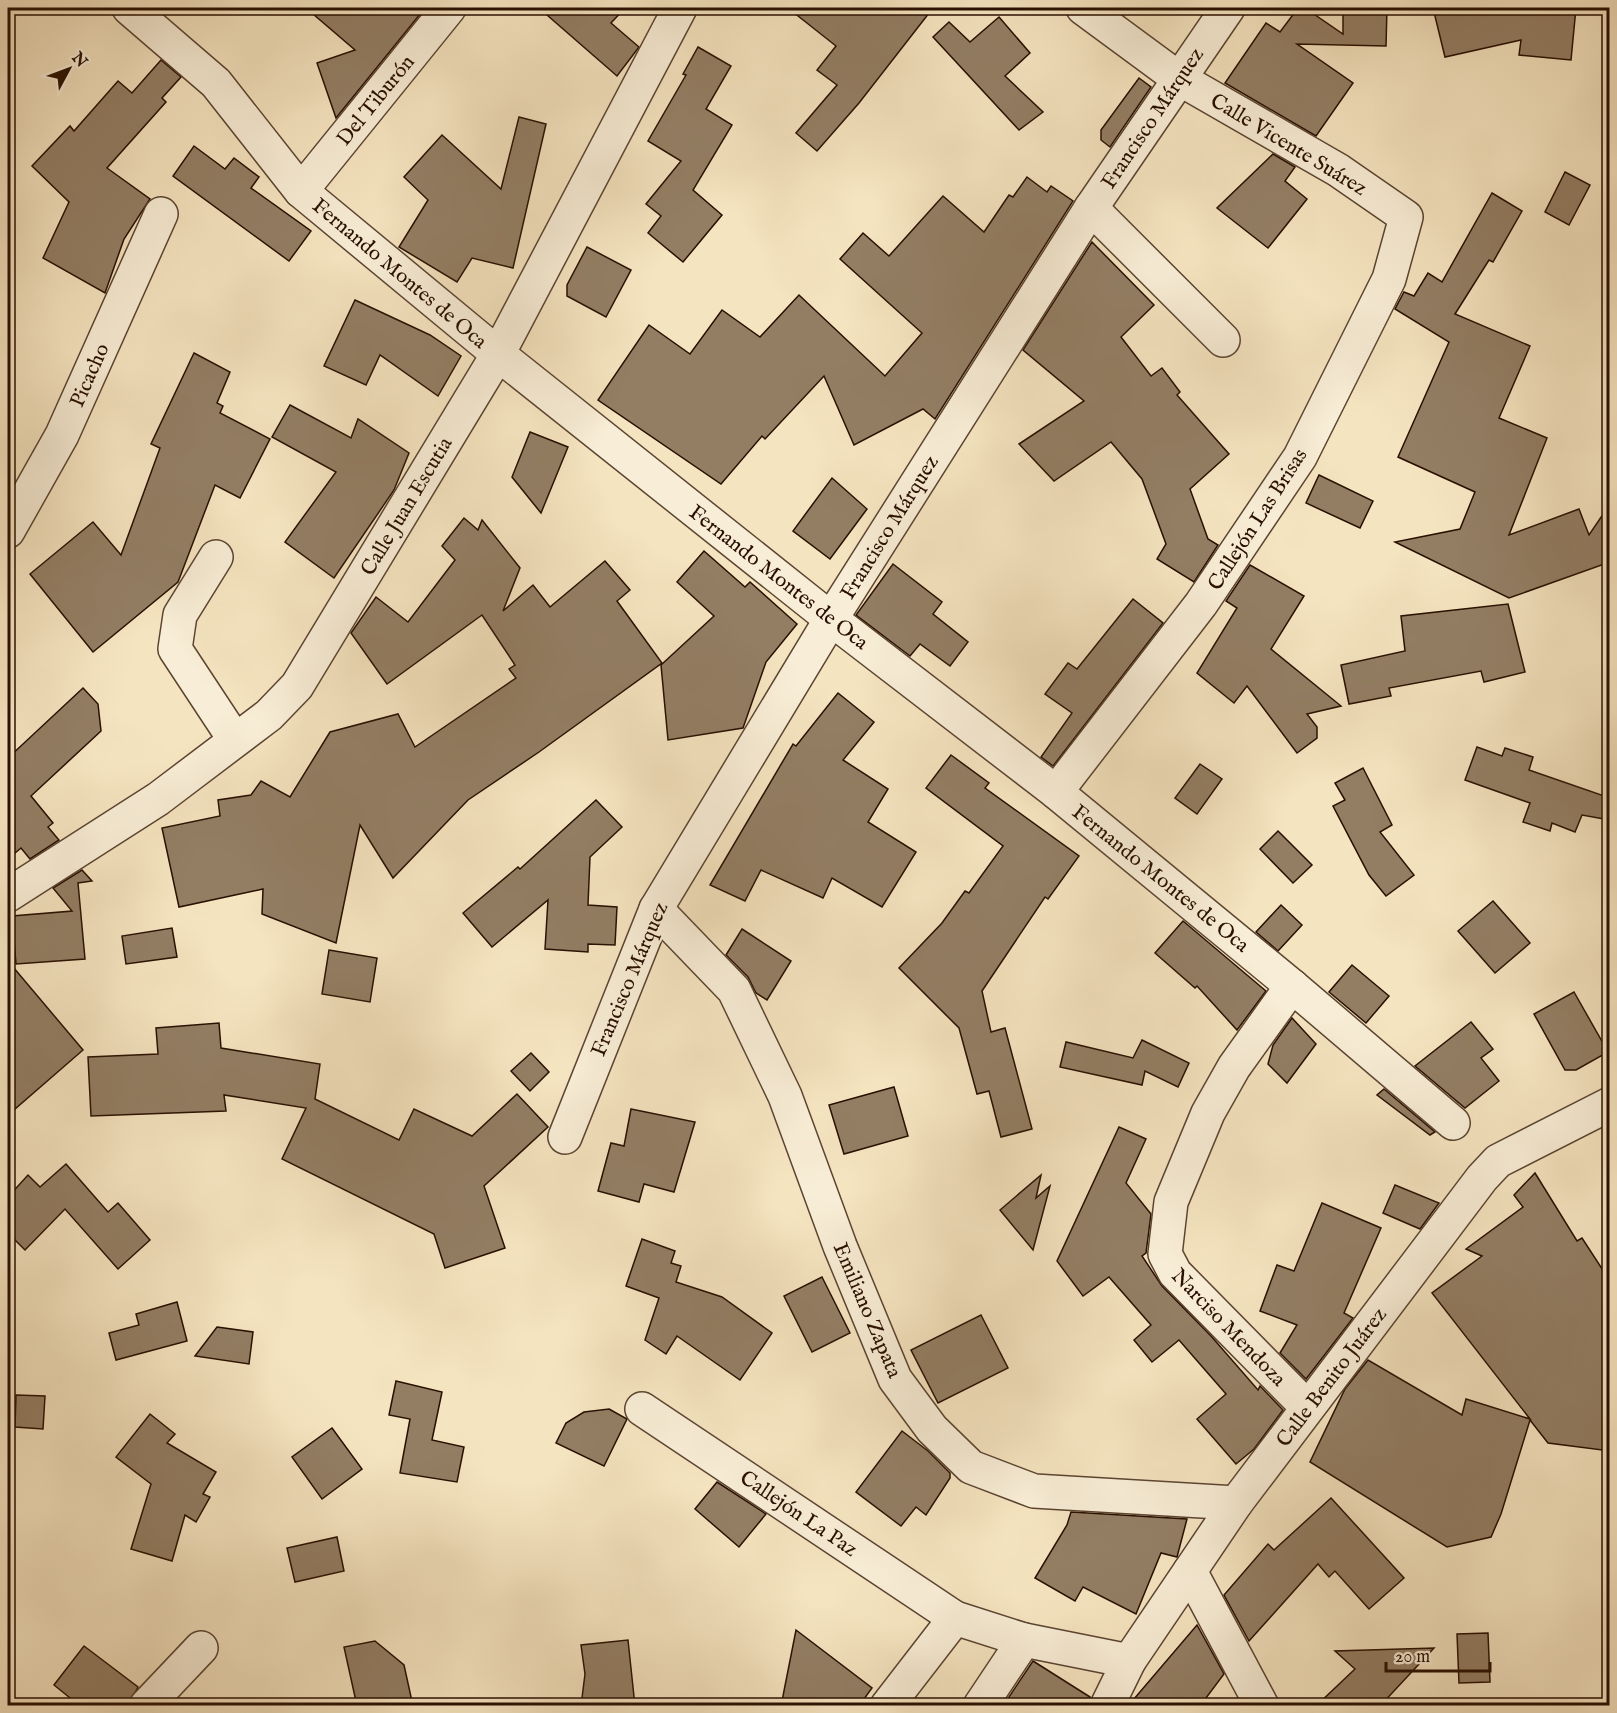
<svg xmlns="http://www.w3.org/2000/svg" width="1617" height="1713" viewBox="0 0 1617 1713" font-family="'IM FELL English',serif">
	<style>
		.building { fill: #937e64; stroke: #280f01; stroke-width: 1.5 }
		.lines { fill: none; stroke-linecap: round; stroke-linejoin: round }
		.street-casing { stroke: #5b4431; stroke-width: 36 }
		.street { stroke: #f8edd6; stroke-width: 33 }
		.labels { text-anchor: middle; stroke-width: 4.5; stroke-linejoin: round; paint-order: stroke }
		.street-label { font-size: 21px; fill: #280f01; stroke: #f8edd6 }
	</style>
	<rect width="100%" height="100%" fill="#f5e4c0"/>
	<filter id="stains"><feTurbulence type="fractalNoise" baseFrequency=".00333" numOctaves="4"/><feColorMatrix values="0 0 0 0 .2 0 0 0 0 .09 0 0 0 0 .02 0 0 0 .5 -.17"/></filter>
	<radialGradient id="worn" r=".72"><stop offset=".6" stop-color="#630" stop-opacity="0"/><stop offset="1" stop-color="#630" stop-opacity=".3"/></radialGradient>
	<g class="building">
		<polygon points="306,8 425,8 336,118 317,63 355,50"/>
		<polygon points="539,8 625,8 611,23 639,47 617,76"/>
		<polygon points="788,8 933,8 859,103 817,151 796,133 837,85 817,70 836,46"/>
		<polygon points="1298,8 1305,8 1343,34 1343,8 1387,8 1386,46 1297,44 1353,83 1316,136 1225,83 1266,23 1280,32"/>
		<polygon points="1433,8 1576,8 1571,60 1519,55 1521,40 1445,57"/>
		<polygon points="999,17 1030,53 1005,76 1043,112 1019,130 933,37 949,22 970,42"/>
		<polygon points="698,47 731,66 706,109 732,125 693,190 722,215 683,262 648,233 661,216 646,204 681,161 648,141 686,75 683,74"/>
		<polygon points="161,60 181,77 162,98 166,102 107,168 150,199 124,239 105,293 43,258 69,202 32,166 70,126 74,131 118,81 132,93"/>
		<polygon points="1139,78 1151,87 1110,147 1101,140 1101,130"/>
		<polygon points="519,117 546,124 513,268 472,258 457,282 399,247 428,200 404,177 442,135 501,189"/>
		<polygon points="194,146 225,169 234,158 259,177 251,188 311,231 289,261 173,176"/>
		<polygon points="1273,154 1295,167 1285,181 1307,199 1268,248 1217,208"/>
		<polygon points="1565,172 1590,185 1569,225 1545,212"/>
		<polygon points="1027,177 1047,192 1051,186 1073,201 935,419 923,409 854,445 824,376 765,439 762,436 721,484 598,400 649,325 690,354 722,310 760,337 799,295 885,376 922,333 840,259 863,233 889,256 943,196 984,232 1009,195 1013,197"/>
		<polygon points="1492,193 1522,211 1493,262 1489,260 1455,314 1530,346 1499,418 1547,438 1509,535 1579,509 1589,535 1610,504 1610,562 1509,598 1395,542 1460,529 1475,492 1398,457 1449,342 1395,309 1404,292 1414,296 1428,273 1442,282"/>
		<polygon points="1092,242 1154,305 1121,337 1151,376 1162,368 1180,392 1177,395 1229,454 1190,489 1208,539 1218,545 1194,582 1157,559 1166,544 1142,479 1111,442 1054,481 1019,444 1084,401 1023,350"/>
		<polygon points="587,247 631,270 606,317 567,296 567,285"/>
		<polygon points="355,300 430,335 461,356 438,396 380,355 366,385 324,366"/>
		<polygon points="194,353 230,372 217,403 223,406 220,413 270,439 240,498 215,485 178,582 93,652 30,574 93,522 121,555 160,448 151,444"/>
		<polygon points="290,405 351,438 358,419 409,453 394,490 334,578 285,542 336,472 272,437"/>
		<polygon points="530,432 568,447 541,513 512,477"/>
		<polygon points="1319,475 1373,501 1360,528 1306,503"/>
		<polygon points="832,478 867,509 830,559 793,531"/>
		<polygon points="464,518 478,530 482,520 520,568 503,611 533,585 550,607 605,561 630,590 617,601 662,663 539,752 468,800 393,878 360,825 336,943 262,914 263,889 179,907 162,828 220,816 218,800 251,795 261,781 290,797 330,732 398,714 415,747 516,678 509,669 515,665 482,615 387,684 351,633 376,597 408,622 455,560 442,546"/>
		<polygon points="704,551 745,587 750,582 797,624 766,662 743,728 668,740 661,665 714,616 677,582"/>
		<polygon points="893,564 942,602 933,614 968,642 950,666 920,644 910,656 856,615"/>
		<polygon points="1250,565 1304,596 1271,649 1341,706 1307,714 1317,727 1317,738 1297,753 1247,686 1234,703 1197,673 1237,608 1226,601"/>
		<polygon points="1133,599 1163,623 1053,766 1041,757 1072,713 1045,694 1068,663 1077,669"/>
		<polygon points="1508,604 1525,672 1484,682 1481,671 1389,688 1391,696 1349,704 1341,665 1405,651 1401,616"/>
		<polygon points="83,688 98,704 101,731 31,796 53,823 48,827 59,840 30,859 21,848 8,859 8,758"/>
		<polygon points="838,693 874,722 843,760 888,789 868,822 916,852 882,907 832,878 823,898 761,870 745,901 710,885 793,744 796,746"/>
		<polygon points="1477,747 1502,756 1505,748 1533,757 1529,770 1610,798 1610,820 1582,815 1575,832 1552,823 1550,831 1523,822 1530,803 1465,780"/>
		<polygon points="951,755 989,783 985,788 1079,856 1048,899 1045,897 982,991 991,1032 1005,1028 1032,1129 1001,1137 989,1091 977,1094 959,1028 899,968 942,923 965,891 969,893 1003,846 926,788"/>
		<polygon points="1200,764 1222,779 1197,814 1175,798"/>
		<polygon points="1363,768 1392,825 1380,832 1414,875 1386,896 1369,875 1333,806 1345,800 1335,783"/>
		<polygon points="596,800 622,827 590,857 588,905 617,907 615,945 588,944 588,952 545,949 548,900 492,947 463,913 518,867 520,869"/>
		<polygon points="1278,831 1312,865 1293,883 1260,849"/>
		<polygon points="82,870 92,881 78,883 85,959 16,964 12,916 72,911 53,888"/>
		<polygon points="1493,901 1530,943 1495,973 1458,931"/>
		<polygon points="1281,905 1302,925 1278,951 1256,932"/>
		<polygon points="1183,921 1266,991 1237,1030 1197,986 1195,988 1155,953"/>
		<polygon points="172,928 177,957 126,964 122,936"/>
		<polygon points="742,929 791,961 767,1000 756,993 748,977 726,955"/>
		<polygon points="329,950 377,958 370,1002 322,994"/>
		<polygon points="8,961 83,1050 8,1115"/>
		<polygon points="1352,965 1389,996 1366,1023 1329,992"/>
		<polygon points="1574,992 1608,1052 1576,1070 1565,1070 1534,1014"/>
		<polygon points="1292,1018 1316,1044 1287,1083 1268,1064 1273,1045"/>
		<polygon points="1471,1022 1493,1049 1481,1058 1499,1081 1465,1108 1415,1066"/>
		<polygon points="219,1023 221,1048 320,1064 315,1099 399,1140 414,1109 472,1136 517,1094 548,1127 484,1186 505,1248 445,1268 434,1234 282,1159 306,1108 224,1095 226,1111 91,1116 88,1057 158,1054 156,1028"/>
		<polygon points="1142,1040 1189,1063 1178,1087 1145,1071 1142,1085 1060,1067 1066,1042 1133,1058"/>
		<polygon points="531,1053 549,1072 530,1091 511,1071"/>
		<polygon points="894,1087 908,1136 844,1154 829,1105"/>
		<polygon points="1384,1089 1435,1132 1430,1135 1377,1095"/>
		<polygon points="631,1109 695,1122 674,1192 644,1184 639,1202 598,1191 611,1143 624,1146"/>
		<polygon points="1119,1127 1146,1139 1126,1183 1151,1214 1146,1253 1142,1256 1162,1286 1211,1336 1258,1390 1260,1386 1283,1410 1254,1449 1236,1464 1197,1419 1226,1394 1179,1340 1152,1362 1134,1340 1151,1325 1109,1277 1083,1296 1057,1261"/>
		<polygon points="66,1164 108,1212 118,1203 150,1240 118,1269 65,1209 25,1250 8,1233 8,1197 28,1175 40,1187"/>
		<polygon points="1535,1173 1577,1241 1582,1238 1610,1281 1610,1451 1548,1443 1530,1420 1501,1514 1491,1537 1447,1547 1310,1462 1345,1389 1368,1360 1462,1415 1466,1399 1530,1419 1432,1293 1482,1256 1466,1249 1523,1207 1514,1195"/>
		<polygon points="1041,1175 1036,1198 1050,1186 1033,1250 1000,1210"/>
		<polygon points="1395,1185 1439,1203 1420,1229 1383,1213"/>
		<polygon points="1322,1203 1381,1228 1344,1313 1353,1318 1306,1379 1280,1353 1297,1325 1260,1311 1277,1265 1294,1271"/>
		<polygon points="642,1239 675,1251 671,1263 681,1266 676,1282 722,1297 772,1333 740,1380 677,1336 666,1354 645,1340 659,1298 626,1286"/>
		<polygon points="822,1277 850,1333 812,1352 784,1296"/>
		<polygon points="177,1302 187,1341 116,1360 109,1333 139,1325 136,1314"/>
		<polygon points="981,1315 1008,1368 938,1403 911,1350"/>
		<polygon points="217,1327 253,1332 249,1364 195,1356"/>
		<polygon points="396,1381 442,1392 432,1440 464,1447 457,1482 400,1473 410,1419 389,1415"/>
		<polygon points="16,1395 45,1396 43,1429 15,1427"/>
		<polygon points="609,1409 627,1419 604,1466 556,1443 566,1423 584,1412"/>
		<polygon points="150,1414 175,1434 167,1443 216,1472 203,1494 210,1497 196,1522 185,1515 172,1561 131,1549 151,1484 116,1457"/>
		<polygon points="332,1428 362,1469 322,1499 292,1457"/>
		<polygon points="902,1431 928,1451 950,1473 950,1478 926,1515 916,1507 901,1526 856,1492"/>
		<polygon points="717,1482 766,1514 739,1547 695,1509"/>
		<polygon points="1331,1498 1404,1578 1369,1609 1335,1571 1329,1577 1318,1564 1249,1641 1224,1595 1268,1544 1274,1550"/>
		<polygon points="1071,1512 1187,1519 1177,1557 1161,1553 1136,1614 1083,1587 1075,1601 1035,1578 1067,1525"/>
		<polygon points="337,1537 344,1571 295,1582 287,1548"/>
		<polygon points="1197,1625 1224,1674 1200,1706 1128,1706"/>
		<polygon points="796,1630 872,1688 859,1706 781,1706"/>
		<polygon points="1488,1633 1490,1682 1459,1683 1457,1634"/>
		<polygon points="628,1640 635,1706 581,1706 585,1674 581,1645"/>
		<polygon points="375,1641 404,1665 413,1706 357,1706 344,1647"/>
		<polygon points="84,1646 138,1687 128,1706 80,1706 54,1685"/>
		<polygon points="1434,1648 1380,1706 1316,1706 1355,1669 1335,1651"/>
		<polygon points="1033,1661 1090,1697 1089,1706 1003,1706"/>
	</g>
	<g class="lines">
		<defs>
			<g id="street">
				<polyline points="129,8 216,83 301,191 498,354 831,619 1056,792 1292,986 1453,1123"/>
				<polyline points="301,191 449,8"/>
				<polyline points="1091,208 1223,340"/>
				<polyline points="8,531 62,435 161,214"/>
				<polyline points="216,557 180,615 175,649 235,740"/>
				<polyline points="1056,792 1201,604 1300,457 1389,279 1406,217 1338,170 1178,78 1083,8"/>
				<polyline points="8,895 158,799 269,715 297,686 498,354 680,8"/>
				<polyline points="656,909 734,990 785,1096 840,1246 895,1379 932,1429 971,1467 1034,1491 1236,1503"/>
				<polyline points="1292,986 1234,1067 1208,1113 1171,1202 1165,1254 1175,1273 1307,1407"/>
				<polyline points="565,1137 656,909 831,619 1091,208 1228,8"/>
				<polyline points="642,1409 955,1618"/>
				<polyline points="1190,1571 1262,1706"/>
				<polyline points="146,1706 201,1648"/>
				<polyline points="887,1706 955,1618 1024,1640"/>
				<polyline points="980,1706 1024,1640 1129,1661"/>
				<polyline points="1107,1706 1129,1661 1236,1503 1482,1178 1498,1161 1610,1104"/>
			</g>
		</defs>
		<use href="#street" class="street-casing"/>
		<use href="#street" class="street"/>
	</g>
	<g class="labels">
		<g class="street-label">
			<text transform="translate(375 100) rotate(-51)" y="7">Del Tiburón</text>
			<text transform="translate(1152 118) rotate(-56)" y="7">Francisco Márquez</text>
			<text transform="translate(1289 144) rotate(31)" y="7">Calle Vicente Suárez</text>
			<text transform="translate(400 273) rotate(40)" y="7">Fernando Montes de Oca</text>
			<text transform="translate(89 375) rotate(-66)" y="7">Picacho</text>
			<text transform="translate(406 506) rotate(-59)" y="7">Calle Juan Escutia</text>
			<text transform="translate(1257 519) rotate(-57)" y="7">Callejón Las Brisas</text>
			<text transform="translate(889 527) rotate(-58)" y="7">Francisco Márquez</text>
			<text transform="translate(779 577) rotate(38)" y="7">Fernando Montes de Oca</text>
			<text transform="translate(1161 878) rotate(39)" y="7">Fernando Montes de Oca</text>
			<text transform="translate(629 979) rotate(-67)" y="7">Francisco Márquez</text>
			<text transform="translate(868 1310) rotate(67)" y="7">Emiliano Zapata</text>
			<text transform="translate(1229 1327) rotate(46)" y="7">Narciso Mendoza</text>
			<text transform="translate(1331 1377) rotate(-53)" y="7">Calle Benito Juárez</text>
			<text transform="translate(799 1513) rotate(34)" y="7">Callejón La Paz</text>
		</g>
	</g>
	<rect width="1617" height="1713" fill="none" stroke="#f5e4c0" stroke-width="30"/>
	<rect x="9" y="9" width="1599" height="1695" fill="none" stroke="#280f01" stroke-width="3"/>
	<rect x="15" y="15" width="1587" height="1683" fill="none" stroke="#280f01" stroke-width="1.5"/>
	<g transform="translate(69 69) rotate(49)" stroke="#f8edd6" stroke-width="4.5" paint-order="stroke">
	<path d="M0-4.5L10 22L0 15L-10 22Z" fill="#280f01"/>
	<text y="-9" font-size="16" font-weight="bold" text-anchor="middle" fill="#280f01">N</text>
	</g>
	<path d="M1386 1662v9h104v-9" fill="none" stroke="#280f01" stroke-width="3"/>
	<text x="1395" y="1662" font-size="18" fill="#280f01" stroke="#f8edd6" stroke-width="4.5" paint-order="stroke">20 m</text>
	<rect width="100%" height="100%" filter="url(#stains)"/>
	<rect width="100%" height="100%" fill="url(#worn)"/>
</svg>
